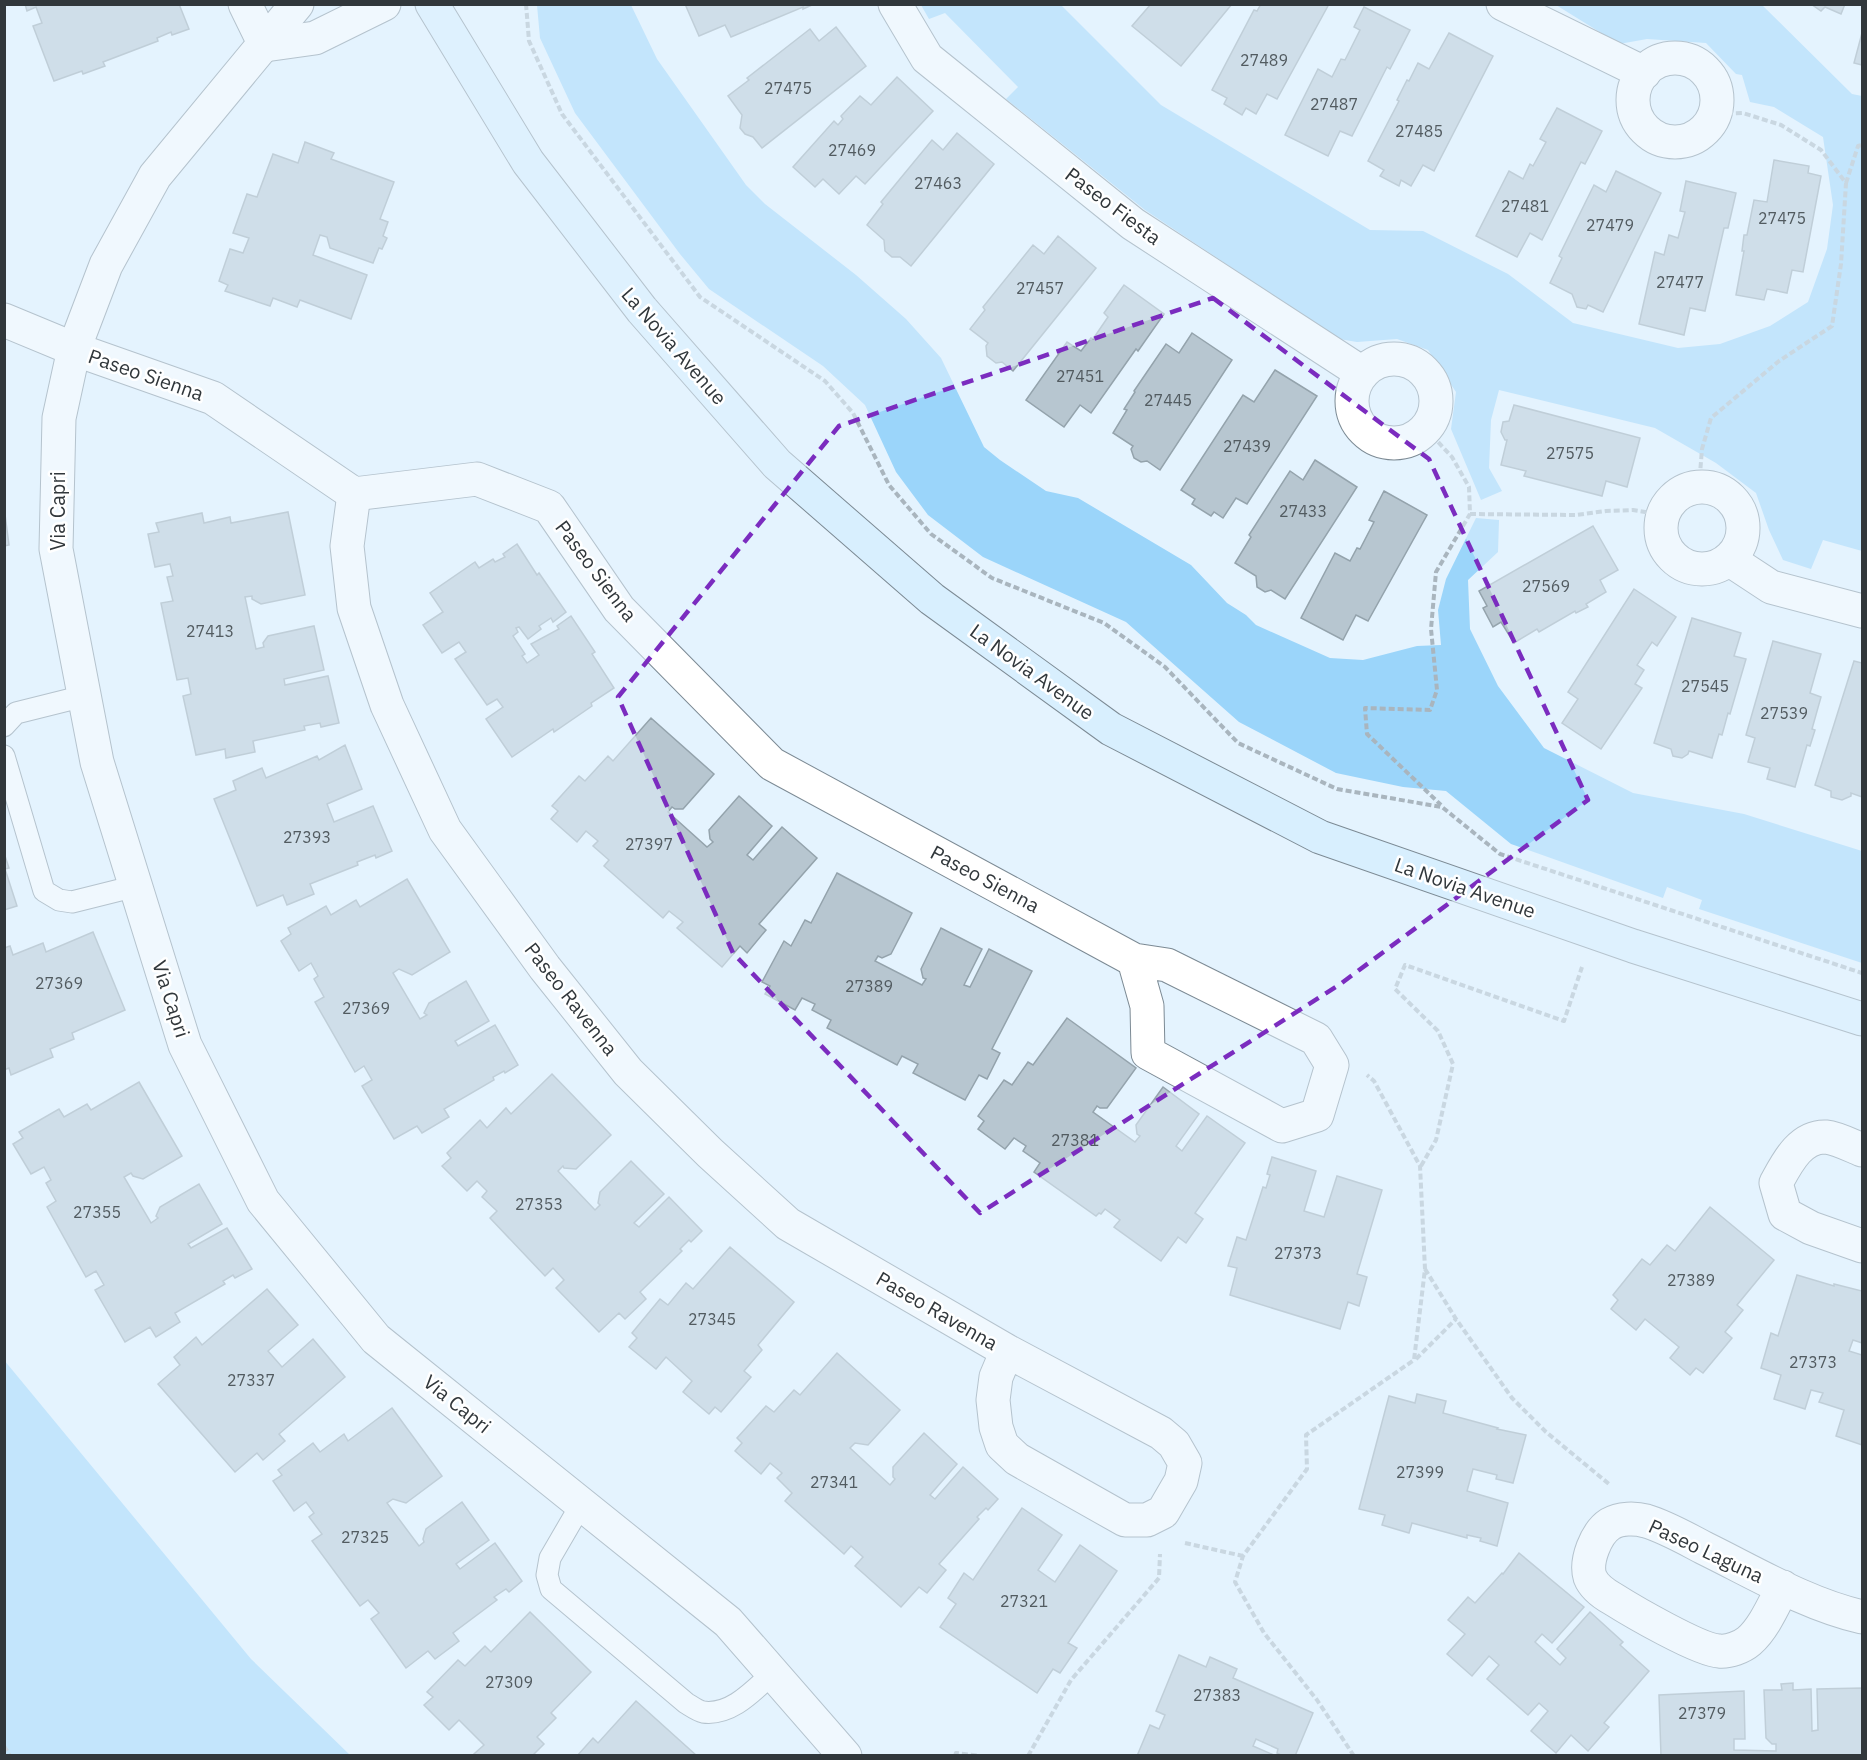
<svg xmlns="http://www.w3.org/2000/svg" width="1867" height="1760" viewBox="0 0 1867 1760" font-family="'IBM Plex Sans',sans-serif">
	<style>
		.green { fill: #9bd5fa }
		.building { fill: #b7c6d0; stroke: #94a3ac; stroke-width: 1.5 }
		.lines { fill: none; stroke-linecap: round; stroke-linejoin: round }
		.lane-casing { stroke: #7c8a94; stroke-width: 23 }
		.street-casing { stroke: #7c8a94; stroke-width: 35 }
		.secondary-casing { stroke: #7c8a94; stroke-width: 35 }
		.path { stroke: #a9b5be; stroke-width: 4; stroke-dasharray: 6 3; stroke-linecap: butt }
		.lane { stroke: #fff; stroke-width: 21 }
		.street { stroke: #fff; stroke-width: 33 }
		.secondary { stroke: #d8effe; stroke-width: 33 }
		.marked { fill: none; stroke: #7b2cbf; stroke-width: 4.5; stroke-dasharray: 12 8; stroke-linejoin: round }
		.labels { text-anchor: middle; stroke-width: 5; stroke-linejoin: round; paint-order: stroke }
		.number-label { font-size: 16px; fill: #525b60 }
		.street-label { font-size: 20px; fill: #31373b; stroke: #fff }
	</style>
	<rect width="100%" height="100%" fill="#e4f3fe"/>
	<g class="green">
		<polygon points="537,5 631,5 657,59 746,185 765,204 856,275 906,319 941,358 984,447 1000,460 1046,491 1078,498 1191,565 1227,603 1246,615 1256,625 1330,658 1363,660 1417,646 1441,645 1438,610 1446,579 1476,518 1499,520 1498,552 1468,580 1470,629 1498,686 1544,748 1633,793 1744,814 1862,851 1862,963 1699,909 1702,900 1667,887 1663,898 1511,844 1446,791 1403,787 1336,773 1239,722 1126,622 983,557 928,515 896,472 865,405 823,366 709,289 680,254 575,113 540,38"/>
		<polygon points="921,5 1061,5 1161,105 1370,230 1423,231 1508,274 1573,323 1678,348 1720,344 1770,326 1808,302 1827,249 1833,205 1823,137 1774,107 1750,102 1742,75 1736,74 1706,43 1647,39 1619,44 1556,5 1762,5 1852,94 1862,96 1862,551 1823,540 1811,569 1783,560 1769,530 1756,493 1716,463 1655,428 1499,390 1491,420 1489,468 1502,491 1481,500 1451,429 1456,392 1428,350 1397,339 1357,342 1339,339 1145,210 1006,99 1018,87 945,13 929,19"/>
		<polygon points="4,1360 251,1659 350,1755 5,1755"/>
	</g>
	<g class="building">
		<polygon points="25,4 179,4 189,29 172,35 171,32 157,38 158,41 103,62 105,66 83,74 82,71 54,81 33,26 42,23 36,7 27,11"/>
		<polygon points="685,4 814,4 803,9 803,7 731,37 725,25 699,36"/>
		<polygon points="1151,4 1232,4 1181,66 1132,26"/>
		<polygon points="1261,4 1329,4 1277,99 1267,94 1256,114 1246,108 1242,115 1224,104 1227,98 1212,90 1254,10 1257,11"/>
		<polygon points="1811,4 1845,4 1841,14 1825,7 1821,11"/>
		<polygon points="1364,7 1410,30 1390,69 1387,67 1352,136 1340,131 1328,156 1285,135 1318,69 1332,77 1341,59 1345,60 1360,30 1354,27"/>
		<polygon points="836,27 866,66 762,148 753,137 745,134 740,128 742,115 728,96 749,80 747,78 810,29 819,41"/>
		<polygon points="1449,33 1493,56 1434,171 1423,165 1411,186 1401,180 1399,186 1380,176 1384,170 1368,161 1399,101 1397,100 1407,80 1409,81 1418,63 1429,69"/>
		<polygon points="1862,33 1862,65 1854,63"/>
		<polygon points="897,77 933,111 865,184 856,176 839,194 823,179 815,187 793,167 834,121 838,125 843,119 841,116 860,96 871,105"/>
		<polygon points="1557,108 1602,131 1585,164 1581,162 1542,240 1530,233 1517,257 1476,236 1509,171 1523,179 1530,164 1533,166 1546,142 1540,139"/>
		<polygon points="957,133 994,164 911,266 900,257 892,257 885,251 884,240 867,225 883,204 881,202 932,140 943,150"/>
		<polygon points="305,142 334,153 331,159 394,182 380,219 388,222 383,236 387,238 382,249 379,248 373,263 330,248 327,237 320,235 313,255 367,275 351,319 300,300 297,307 273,298 270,306 225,291 228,285 219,281 230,249 243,253 249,238 233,233 247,194 257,197 273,154 298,163"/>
		<polygon points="1774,160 1809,166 1808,173 1821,176 1803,272 1792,270 1787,293 1767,289 1764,300 1736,295 1744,251 1742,251 1744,235 1747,235 1754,200 1767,202"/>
		<polygon points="1616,171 1661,193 1603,312 1588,305 1586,309 1577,307 1572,294 1550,283 1562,258 1559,256 1594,185 1606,192"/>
		<polygon points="1686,181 1736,193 1728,228 1724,228 1705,311 1690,308 1684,335 1639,324 1655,252 1664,255 1669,235 1678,238 1685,212 1680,211"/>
		<polygon points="1058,236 1096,268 1013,371 1002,362 996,363 987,356 986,346 988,343 970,329 985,310 983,307 1033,245 1044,254"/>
		<polygon points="1124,285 1164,314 1138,351 1136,349 1091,413 1080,405 1064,427 1026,400 1067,342 1081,351 1091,338 1093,339 1108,317 1104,313"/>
		<polygon points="1192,333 1232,360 1160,470 1147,461 1141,462 1134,458 1131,449 1133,446 1113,433 1127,410 1124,409 1135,392 1134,391 1166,344 1179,353"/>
		<polygon points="1275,370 1317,396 1247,504 1236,498 1223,518 1214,512 1211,516 1192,504 1195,499 1181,490 1243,395 1254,402"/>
		<polygon points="1514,405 1640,438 1627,487 1606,481 1602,496 1524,476 1526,471 1501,465 1507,440 1505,440 1501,432 1503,422 1509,421"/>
		<polygon points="1315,460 1357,487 1285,599 1271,590 1265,592 1257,587 1256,576 1235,563 1251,537 1249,535 1290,471 1303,480"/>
		<polygon points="1384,491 1427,515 1368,621 1356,615 1343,640 1301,618 1335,553 1350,561 1357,548 1360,549 1374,522 1369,520"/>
		<polygon points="4,507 9,545 4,546"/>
		<polygon points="288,512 305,595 261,604 252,599 252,596 245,597 256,649 264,647 263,643 268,636 314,626 324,670 284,679 285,685 328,676 339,723 321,727 320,723 304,726 305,730 253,741 255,752 226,758 225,749 196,755 183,696 191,694 188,678 177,680 161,603 173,601 167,577 173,576 170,564 155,567 148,534 159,532 156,523 202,513 204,523 230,517 231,523"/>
		<polygon points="1593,526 1618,570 1600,580 1606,592 1586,604 1588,607 1576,613 1575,611 1539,632 1537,629 1514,643 1501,622 1493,627 1483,608 1487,606 1479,591"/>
		<polygon points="517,544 537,575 539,573 566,612 553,622 551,618 539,626 541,629 528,639 519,627 516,628 518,632 513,636 525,654 522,656 527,663 539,655 531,644 559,629 557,626 571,616 595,652 592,654 614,688 591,703 592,706 554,732 553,729 512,757 486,719 503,707 497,699 487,705 455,659 466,652 459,642 442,653 423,625 443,612 430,593 475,562 479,568 493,559 495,562 505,557 503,554"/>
		<polygon points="1634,589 1676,617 1657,646 1652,642 1637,665 1644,670 1635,684 1642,688 1601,749 1562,723 1578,699 1568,692"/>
		<polygon points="1692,618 1741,633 1734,656 1746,659 1730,714 1728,713 1722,735 1719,734 1712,758 1689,751 1688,754 1682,758 1673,756 1671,749 1654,743"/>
		<polygon points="1773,641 1821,654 1810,693 1821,697 1812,729 1815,730 1810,746 1807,745 1795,787 1767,779 1770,768 1748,762 1755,738 1746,735"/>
		<polygon points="1854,661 1862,663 1862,797 1851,793 1851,796 1842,800 1831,797 1831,791 1815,785"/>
		<polygon points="651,718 714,774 683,809 675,809 672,807 668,812 707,847 713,842 710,839 709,830 739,796 772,826 747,855 753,860 782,827 817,858 759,924 766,930 747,953 740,946 722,967 677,928 683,922 669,911 663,918 604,866 609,860 593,846 598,841 586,831 577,842 551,819 558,811 552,806 579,776 585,781 608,756 613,761"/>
		<polygon points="345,745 362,789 327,804 334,822 373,806 392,851 376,858 375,855 357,862 358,865 310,884 314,894 287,905 283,895 257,906 214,799 236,790 233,781 262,768 266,778 317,756 319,760"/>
		<polygon points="4,853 9,868 5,869 17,906 4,910"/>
		<polygon points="837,873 912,913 891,954 882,958 878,956 875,961 922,985 926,979 923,978 921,969 941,928 982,949 964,985 970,987 989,949 1032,971 992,1049 1000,1053 987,1079 979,1075 965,1100 913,1073 918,1064 902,1056 897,1065 827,1028 831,1020 812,1010 815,1004 802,998 795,1010 765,994 770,986 762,982 784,941 791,946 805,920 811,923"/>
		<polygon points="407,879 450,952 412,975 399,969 393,973 420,1019 427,1015 424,1013 429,1003 466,981 489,1021 455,1041 458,1046 495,1025 518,1065 505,1073 504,1071 493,1077 494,1080 444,1109 449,1117 422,1133 417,1126 394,1139 362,1086 372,1080 364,1066 355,1072 315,1002 324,997 314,979 318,976 311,963 299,971 281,941 291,934 288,928 326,906 331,915 356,900 360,907"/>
		<polygon points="93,932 125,1010 72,1033 74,1039 50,1049 53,1057 11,1075 9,1068 4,1070 4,948 10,946 13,955 43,943 46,952"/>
		<polygon points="1067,1018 1136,1068 1107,1108 1100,1108 1097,1106 1093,1112 1135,1142 1140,1136 1137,1134 1136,1125 1163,1087 1199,1114 1176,1146 1182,1151 1207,1116 1245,1143 1195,1213 1203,1219 1186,1243 1178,1237 1161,1261 1114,1227 1120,1220 1105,1209 1101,1214 1099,1213 1096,1216 1034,1172 1040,1163 1023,1151 1026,1146 1014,1138 1005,1149 978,1129 984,1121 978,1116 1004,1080 1012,1085 1028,1062 1033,1065"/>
		<polygon points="552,1074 611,1135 576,1169 564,1168 563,1166 558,1171 595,1210 600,1205 598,1203 600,1192 631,1161 664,1194 634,1223 639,1227 669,1197 702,1231 691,1242 689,1240 680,1249 682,1251 640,1292 646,1299 625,1319 619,1313 599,1332 556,1288 564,1280 553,1268 545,1276 490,1218 497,1211 482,1197 487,1191 477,1181 467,1191 442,1166 451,1158 447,1153 480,1120 487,1128 506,1108 511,1114"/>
		<polygon points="139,1082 182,1156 143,1179 133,1176 131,1173 124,1177 151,1223 158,1218 156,1216 160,1207 199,1184 222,1224 188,1244 191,1248 227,1228 252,1269 235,1278 233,1275 223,1281 225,1284 175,1313 180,1322 156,1337 150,1327 125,1342 95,1290 104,1285 96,1271 86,1277 47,1207 56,1201 46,1183 51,1180 44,1167 31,1174 13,1144 23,1138 19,1132 59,1109 64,1117 87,1104 91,1110"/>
		<polygon points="1272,1157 1316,1171 1304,1211 1324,1217 1337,1176 1382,1190 1357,1274 1367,1277 1359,1306 1348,1302 1340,1329 1230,1295 1237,1268 1228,1266 1237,1237 1246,1240 1263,1187 1266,1188 1270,1175 1267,1174"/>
		<polygon points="1710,1207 1774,1260 1737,1305 1743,1310 1725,1332 1732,1338 1703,1373 1696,1368 1690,1375 1670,1358 1679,1347 1645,1319 1636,1330 1611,1309 1618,1300 1613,1295 1642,1259 1650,1265 1667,1245 1675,1251"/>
		<polygon points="730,1247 794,1302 758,1345 762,1350 744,1371 751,1377 721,1412 715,1407 709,1414 683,1392 692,1381 666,1357 656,1369 629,1347 637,1338 632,1333 660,1299 668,1305 686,1283 693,1289"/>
		<polygon points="1797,1275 1834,1286 1834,1284 1862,1291 1862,1343 1853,1340 1849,1351 1862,1355 1862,1445 1836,1436 1844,1410 1819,1402 1823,1393 1811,1390 1805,1409 1774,1399 1781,1375 1761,1368 1771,1333 1778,1336"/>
		<polygon points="267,1289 298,1325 268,1351 282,1367 313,1339 345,1377 279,1434 285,1441 263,1460 257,1453 235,1472 158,1384 180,1365 174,1357 196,1337 202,1345"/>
		<polygon points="837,1353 900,1410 868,1445 855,1443 850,1448 890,1485 895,1479 893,1477 893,1467 924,1433 957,1464 930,1495 935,1499 963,1467 998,1499 988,1510 986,1508 977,1517 979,1519 939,1564 946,1570 927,1593 919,1587 901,1607 855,1566 863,1557 851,1546 844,1554 785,1501 792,1493 777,1478 782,1473 770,1463 761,1474 735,1451 742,1443 737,1438 766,1406 774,1412 794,1390 800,1395"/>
		<polygon points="1417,1394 1446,1401 1443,1413 1498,1428 1497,1429 1526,1435 1513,1483 1496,1479 1497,1475 1473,1469 1467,1491 1508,1503 1497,1546 1480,1541 1481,1538 1467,1535 1467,1538 1412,1523 1409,1533 1382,1525 1385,1515 1359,1509 1389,1396 1415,1403"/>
		<polygon points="392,1408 442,1476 406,1503 393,1499 387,1503 419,1546 424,1542 423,1539 426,1529 462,1502 489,1540 456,1564 460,1569 495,1543 522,1581 509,1592 506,1589 494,1597 497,1600 453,1633 459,1641 435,1659 428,1651 406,1668 371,1619 379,1613 368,1600 360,1606 312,1541 322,1534 309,1517 314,1513 306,1502 294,1511 273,1481 282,1475 278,1470 313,1443 320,1452 344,1434 348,1441"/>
		<polygon points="1022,1508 1062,1535 1038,1570 1055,1582 1080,1545 1117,1571 1068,1643 1077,1648 1060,1673 1053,1669 1037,1693 940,1627 956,1604 948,1598 964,1573 973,1580"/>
		<polygon points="1519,1553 1584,1607 1552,1643 1542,1634 1535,1642 1560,1665 1566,1658 1557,1649 1590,1612 1623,1642 1620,1645 1649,1671 1604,1723 1609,1727 1588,1751 1571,1735 1556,1753 1531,1731 1548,1711 1539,1703 1528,1715 1487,1679 1499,1665 1489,1656 1472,1676 1447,1654 1465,1634 1448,1620 1468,1597 1475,1603 1502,1573 1503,1574"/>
		<polygon points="530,1612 591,1672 551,1713 556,1718 537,1737 544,1744 532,1756 475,1756 474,1754 484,1745 459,1720 449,1730 424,1705 433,1697 427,1692 458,1660 465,1666 485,1646 491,1652"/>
		<polygon points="1179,1655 1206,1667 1210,1657 1237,1669 1233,1678 1313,1713 1295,1756 1283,1756 1277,1753 1278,1749 1256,1739 1253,1746 1276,1756 1137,1756 1150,1725 1159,1729 1165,1715 1156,1711"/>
		<polygon points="1793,1683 1793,1690 1811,1689 1812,1731 1818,1730 1817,1689 1862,1688 1862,1756 1661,1756 1659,1695 1744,1691 1745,1739 1734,1739 1734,1750 1776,1751 1776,1744 1772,1744 1766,1738 1764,1690 1782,1690 1781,1684"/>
		<polygon points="636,1701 697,1756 577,1756 593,1738 598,1743"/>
	</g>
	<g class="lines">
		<defs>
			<g id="lane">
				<polyline points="4,726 16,713 84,696"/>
				<polyline points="4,756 44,891 59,900 72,902 136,886"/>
				<path d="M 582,1503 L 550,1558 L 547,1575 L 551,1589 L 686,1703 C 691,1706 698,1711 703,1712 C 732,1716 755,1689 774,1672"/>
			</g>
			<g id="street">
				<polyline points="245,4 265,45"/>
				<polyline points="297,4 155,176 106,265 74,349 59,418 56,549 97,762 185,1045 263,1201 376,1339 728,1622 845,1756"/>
				<polyline points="895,4 927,58 1133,224 1362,373"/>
				<polyline points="1503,4 1644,73"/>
				<polyline points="265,45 315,38 384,4"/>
				<circle cx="1675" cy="100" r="42"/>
				<polyline points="4,320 74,349 213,398 354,494 477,479 549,507 619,609 772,764 1134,960 1167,965 1316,1039 1332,1065 1317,1115 1282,1126 1148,1053 1147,1006 1134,960"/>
				<circle cx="1394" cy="401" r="42"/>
				<circle cx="1702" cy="528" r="41"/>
				<polyline points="354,494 347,546 354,608 387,705 445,830 545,968 628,1072 710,1153 788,1224 1007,1351 1161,1433 1174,1444 1185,1463 1181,1481 1163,1512 1147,1520 1125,1520 1017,1459 1002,1445 996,1427 993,1400 996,1377 1007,1351"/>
				<polyline points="1730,560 1771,587 1862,611"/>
				<path d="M 1862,1150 C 1852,1146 1837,1138 1826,1137 C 1800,1136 1787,1163 1776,1183 L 1785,1214 L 1811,1228 L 1862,1246"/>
				<path d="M 1783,1587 C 1774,1604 1764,1628 1749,1641 C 1742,1647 1729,1652 1719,1651 C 1699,1650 1632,1611 1613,1599 C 1604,1594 1594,1587 1590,1577 C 1585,1561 1596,1533 1610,1524 C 1620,1518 1635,1518 1646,1521 C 1666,1527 1685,1538 1704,1548 C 1755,1573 1806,1604 1862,1617"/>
			</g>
			<polyline id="secondary" points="432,4 528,162 642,310 777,464 932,599 1111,729 1320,837 1633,946 1862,1019"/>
		</defs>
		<use href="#lane" class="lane-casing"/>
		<use href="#street" class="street-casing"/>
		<use href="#secondary" class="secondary-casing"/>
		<g class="path">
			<polyline points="526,4 529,41 562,114 700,297 825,381 853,413 889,485 931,534 992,578 1104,623 1165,667 1238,743 1337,789 1442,807 1500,854 1862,973"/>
			<polyline points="1846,183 1858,146 1862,145"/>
			<polyline points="1426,429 1452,457 1469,487 1470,514 1436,572 1431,629 1437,690 1430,710 1365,708 1367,734 1441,805"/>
			<polyline points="1699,486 1702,449 1711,418 1779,361 1832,326 1841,264 1846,183 1821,150 1781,125 1743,113 1715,114"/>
			<polyline points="1470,514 1576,515 1606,511 1633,510 1663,515"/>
			<polyline points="1421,1166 1436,1140 1453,1064 1438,1031 1395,989 1405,965 1564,1021 1582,967"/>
			<polyline points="1425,1269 1456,1319 1512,1398 1546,1432 1609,1484"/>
			<polyline points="1416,1359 1456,1319"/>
			<polyline points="1185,1543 1243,1556"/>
			<polyline points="4,1746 10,1756"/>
			<polyline points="955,1756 956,1753 980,1756"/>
			<polyline points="1028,1756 1071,1680 1159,1578 1160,1554"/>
			<polyline points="1354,1756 1317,1700 1264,1633 1235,1582 1243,1556 1307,1469 1306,1435 1414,1360 1425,1269 1420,1166 1374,1081 1367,1075"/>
		</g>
		<use href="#lane" class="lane"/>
		<use href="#street" class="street"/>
		<use href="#secondary" class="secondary"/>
	</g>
	<path d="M0 0H1867V1760H0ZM 1213,298 L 1429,459 L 1588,800 L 1339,985 L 980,1213 L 733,953 L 618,697 L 839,426 Z" fill="#e4f3fe" fill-opacity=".55" fill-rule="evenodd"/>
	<path class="marked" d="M 1213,298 L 1429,459 L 1588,800 L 1339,985 L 980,1213 L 733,953 L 618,697 L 839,426 Z"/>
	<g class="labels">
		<g class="number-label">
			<text x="1264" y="66">27489</text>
			<text x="788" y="94">27475</text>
			<text x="1334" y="110">27487</text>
			<text x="1419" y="137">27485</text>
			<text x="852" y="156">27469</text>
			<text x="938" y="189">27463</text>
			<text x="1525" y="212">27481</text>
			<text x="1782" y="224">27475</text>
			<text x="1610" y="231">27479</text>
			<text x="1680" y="288">27477</text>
			<text x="1040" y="294">27457</text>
			<text x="1080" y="382">27451</text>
			<text x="1168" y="406">27445</text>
			<text x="1247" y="452">27439</text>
			<text x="1570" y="459">27575</text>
			<text x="1303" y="517">27433</text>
			<text x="1546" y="592">27569</text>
			<text x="210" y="637">27413</text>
			<text x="1705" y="692">27545</text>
			<text x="1784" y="719">27539</text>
			<text x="307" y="843">27393</text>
			<text x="649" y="850">27397</text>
			<text x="59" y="989">27369</text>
			<text x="869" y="992">27389</text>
			<text x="366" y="1014">27369</text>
			<text x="1075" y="1146">27381</text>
			<text x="539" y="1210">27353</text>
			<text x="97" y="1218">27355</text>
			<text x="1298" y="1259">27373</text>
			<text x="1691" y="1286">27389</text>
			<text x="712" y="1325">27345</text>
			<text x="1813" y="1368">27373</text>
			<text x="251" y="1386">27337</text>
			<text x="1420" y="1478">27399</text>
			<text x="834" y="1488">27341</text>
			<text x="365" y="1543">27325</text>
			<text x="1024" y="1607">27321</text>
			<text x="509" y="1688">27309</text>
			<text x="1217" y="1701">27383</text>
			<text x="1702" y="1719">27379</text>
		</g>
		<g class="street-label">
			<text transform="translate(1113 206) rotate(37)" y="7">Paseo Fiesta</text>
			<text transform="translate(674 346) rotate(49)" y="7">La Novia Avenue</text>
			<text transform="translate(146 375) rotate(19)" y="7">Paseo Sienna</text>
			<text transform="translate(58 511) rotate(-90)" y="7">Via Capri</text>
			<text transform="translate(596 571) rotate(53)" y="7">Paseo Sienna</text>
			<text transform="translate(1032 672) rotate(36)" y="7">La Novia Avenue</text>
			<text transform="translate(985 879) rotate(28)" y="7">Paseo Sienna</text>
			<text transform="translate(1465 888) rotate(19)" y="7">La Novia Avenue</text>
			<text transform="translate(171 999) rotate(72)" y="7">Via Capri</text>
			<text transform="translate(571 999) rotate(52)" y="7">Paseo Ravenna</text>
			<text transform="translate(937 1311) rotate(30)" y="7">Paseo Ravenna</text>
			<text transform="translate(457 1404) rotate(39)" y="7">Via Capri</text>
			<text transform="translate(1706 1551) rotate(25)" y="7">Paseo Laguna</text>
		</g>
	</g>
	<rect width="1867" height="1760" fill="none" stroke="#31373b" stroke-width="12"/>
</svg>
